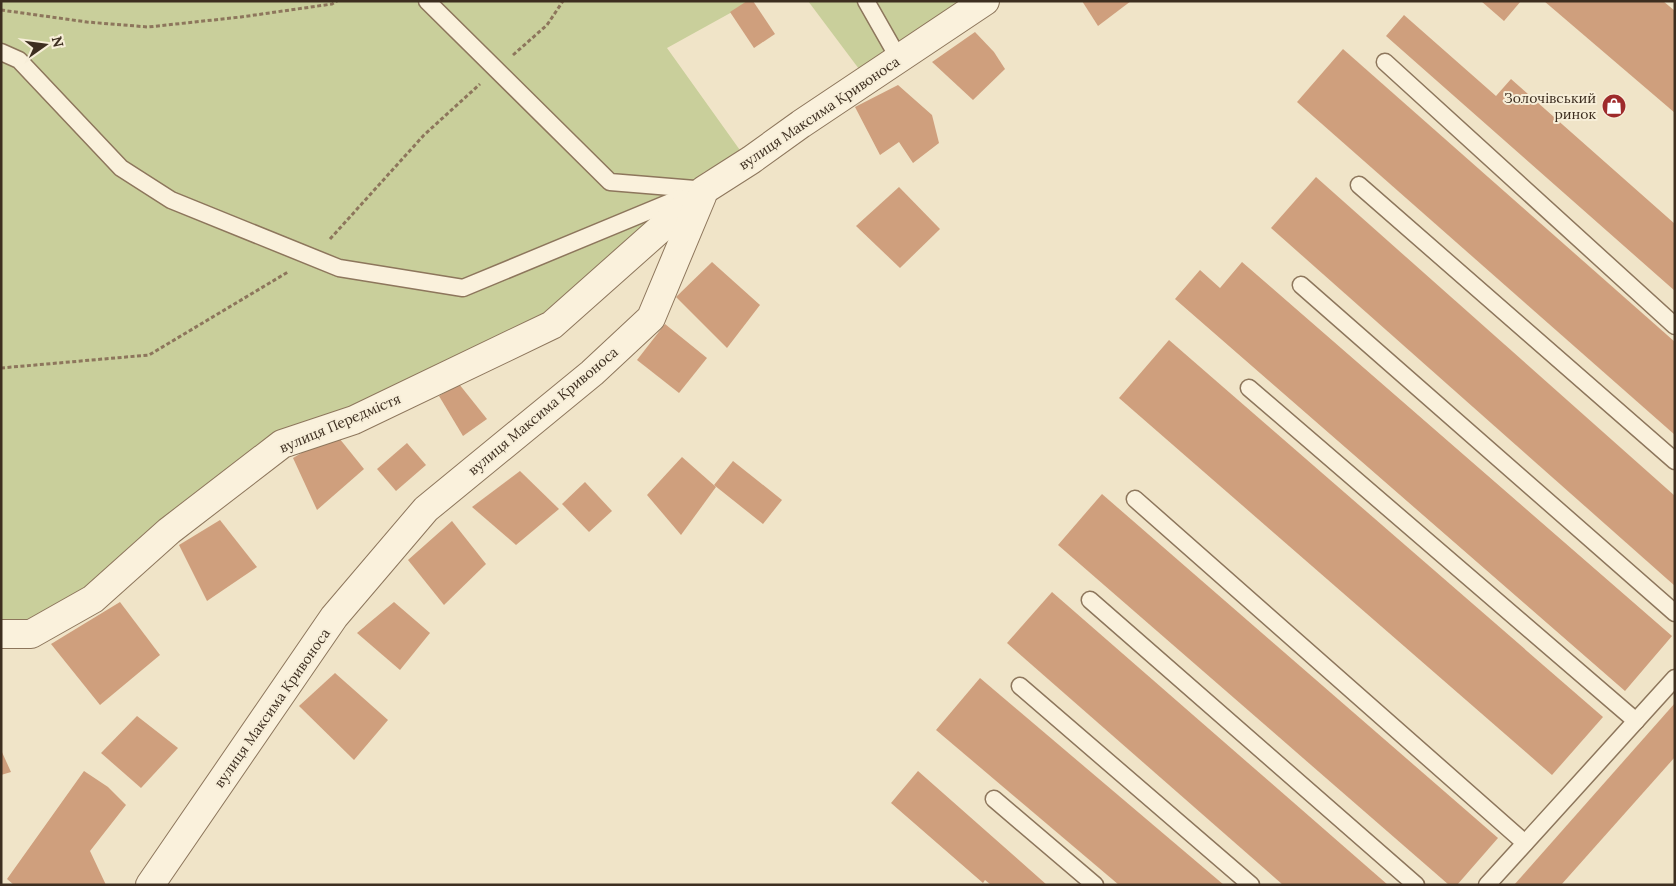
<svg xmlns="http://www.w3.org/2000/svg" width="1676" height="886" viewBox="0 0 1676 886" font-family="Lora,serif">
	<style>
		.green { fill: #c9cf9b }
		.building { fill: #cf9f7d }
		.lines { fill: none; stroke-linecap: round; stroke-linejoin: round }
		.lane-casing { stroke: #8d765c; stroke-width: 19 }
		.street-casing { stroke: #8d765c; stroke-width: 30 }
		.path { stroke: #8d765c; stroke-width: 3; stroke-dasharray: 4 2.5; stroke-linecap: butt }
		.lane { stroke: #faf1dc; stroke-width: 16 }
		.street { stroke: #faf1dc; stroke-width: 28 }
		.labels { text-anchor: middle; stroke-width: 4; stroke-linejoin: round; paint-order: stroke }
		.poi-label { font-size: 14px; fill: #3d2e20; stroke: #f7eed8; text-anchor: end }
		.street-label { font-size: 14px; fill: #3d2e20; stroke: #f7eed8 }
	</style>
	<rect width="100%" height="100%" fill="#f0e4c8"/>
	<g class="green">
		<polygon points="1,1 752,1 667,48 742,153 704,172 552,325 282,444 93,599 1,636"/>
		<polygon points="808,1 865,1 885,54 859,69"/>
		<polygon points="867,1 964,1 899,45"/>
	</g>
	<g class="building">
		<polygon points="747,1 753,1 775,34 754,48 730,12"/>
		<polygon points="1082,1 1131,1 1098,26"/>
		<polygon points="1481,1 1521,1 1504,21"/>
		<polygon points="1544,1 1663,1 1675,11 1675,113"/>
		<polygon points="1404,15 1496,96 1511,79 1675,224 1675,291 1386,36"/>
		<polygon points="975,32 994,52 1005,69 973,100 932,62"/>
		<polygon points="1343,49 1675,342 1675,435 1297,102"/>
		<polygon points="898,85 932,115 939,143 913,163 899,142 880,155 855,107"/>
		<polygon points="1316,177 1675,496 1675,586 1271,228"/>
		<polygon points="899,187 940,229 900,268 856,226"/>
		<polygon points="712,262 760,305 727,348 676,297"/>
		<polygon points="1242,262 1672,636 1625,691 1175,299 1200,270 1220,288"/>
		<polygon points="665,324 707,358 679,393 637,360"/>
		<polygon points="1169,340 1603,717 1552,775 1119,398"/>
		<polygon points="459,384 487,419 463,436 439,396"/>
		<polygon points="335,433 364,469 317,510 293,458"/>
		<polygon points="407,443 426,465 396,491 377,469"/>
		<polygon points="682,457 716,487 681,535 647,495"/>
		<polygon points="733,461 782,500 763,524 714,485"/>
		<polygon points="520,471 559,509 516,545 472,507"/>
		<polygon points="585,482 612,511 589,532 562,504"/>
		<polygon points="1102,494 1498,838 1457,885 1449,885 1058,545"/>
		<polygon points="220,520 257,567 207,601 179,545"/>
		<polygon points="452,521 486,564 444,605 408,560"/>
		<polygon points="1052,592 1388,885 1283,885 1007,643"/>
		<polygon points="120,602 160,655 100,705 51,644"/>
		<polygon points="394,602 430,633 400,670 357,633"/>
		<polygon points="335,673 388,720 354,760 299,706"/>
		<polygon points="980,678 1224,885 1119,885 936,730"/>
		<polygon points="1675,703 1675,757 1561,885 1514,885"/>
		<polygon points="137,716 178,748 141,788 101,753"/>
		<polygon points="1,750 11,772 1,775"/>
		<polygon points="84,771 108,787 126,805 90,851 106,885 14,885 7,879"/>
		<polygon points="918,771 1047,885 991,885 985,880 983,883 891,803"/>
	</g>
	<g class="lines">
		<defs>
			<g id="lane">
				<polyline points="427,1 610,182 695,189"/>
				<polyline points="866,1 899,59"/>
				<polyline points="1,52 19,60 121,168 171,200 339,268 463,288 690,194"/>
				<polyline points="1385,62 1675,326"/>
				<polyline points="1359,185 1675,461"/>
				<polyline points="1301,285 1675,613"/>
				<polyline points="1249,388 1636,721"/>
				<polyline points="1135,499 1525,843"/>
				<polyline points="1090,600 1416,885"/>
				<polyline points="1020,686 1251,885"/>
				<polyline points="994,799 1095,885"/>
				<polyline points="1487,885 1675,678"/>
			</g>
			<g id="street">
				<polyline points="1,634 31,634 93,599 169,531 282,444 354,420 552,325 704,190 751,160 801,124 985,1"/>
				<polyline points="150,885 334,617 426,509 592,373 651,318 702,196"/>
			</g>
		</defs>
		<use href="#lane" class="lane-casing"/>
		<use href="#street" class="street-casing"/>
		<g class="path">
			<polyline points="1,10 87,22 148,27 241,17 332,4 337,1"/>
			<polyline points="513,55 547,25 563,1"/>
			<polyline points="330,239 424,135 480,84"/>
			<polyline points="1,368 149,355 288,272"/>
		</g>
		<use href="#lane" class="lane"/>
		<use href="#street" class="street"/>
	</g>
	<defs>
		<symbol id="shop-disc" viewBox="-11 -11 22 22"><circle r="9.5" fill="#9e2a2b" stroke="#f7eed8"/><path d="M-5-2.5h2.3a2.7 3.5 0 0 1 5.4 0H5L5.5 6h-11ZM-1.5-2.5h3a1.5 2.3 0 0 0-3 0Z" fill="#fff"/></symbol>
	</defs>
	<g fill-rule="evenodd">
		<use href="#shop-disc" x="1600" y="92" width="28" height="28"/>
	</g>
	<g class="labels">
		<g class="poi-label">
			<text x="1596" y="103">Золочівський<tspan x="1596" dy="16">ринок</tspan></text>
		</g>
		<g class="street-label">
			<text transform="translate(819 113) rotate(-34)" y="5">вулиця Максима Кривоноса</text>
			<text transform="translate(543 411) rotate(-40)" y="5">вулиця Максима Кривоноса</text>
			<text transform="translate(340 423) rotate(-23)" y="5">вулиця Передмістя</text>
			<text transform="translate(272 708) rotate(-55)" y="5">вулиця Максима Кривоноса</text>
		</g>
	</g>
	<rect width="1676" height="886" fill="none" stroke="#3d2e20" stroke-width="5"/>
	<g transform="translate(45 45) rotate(76)" stroke="#f7eed8" stroke-width="4" paint-order="stroke">
	<path d="M0-4L9 19L0 12L-9 19Z" fill="#3d2e20"/>
	<text y="-8" font-size="14" font-weight="bold" text-anchor="middle" fill="#3d2e20">N</text>
	</g>
</svg>
